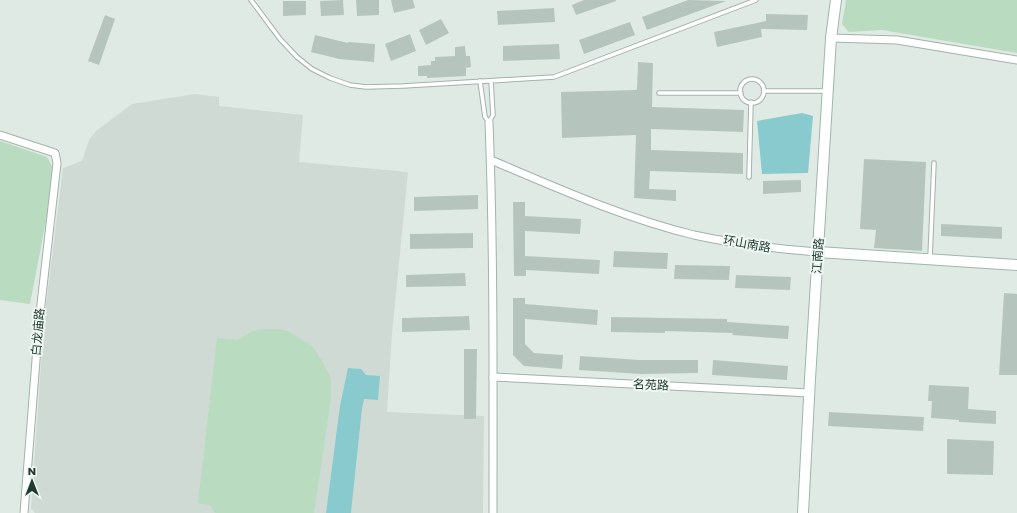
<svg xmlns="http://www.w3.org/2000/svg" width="1017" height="513" viewBox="0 0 1017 513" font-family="Poppins,'Noto Sans SC',sans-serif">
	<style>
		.built { fill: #cedad3 }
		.green { fill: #b9dbbf }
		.water { fill: #89cace }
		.building { fill: #b5c5bd }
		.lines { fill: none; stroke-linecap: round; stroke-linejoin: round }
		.lane-casing { stroke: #a3b2ab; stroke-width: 5.5 }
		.street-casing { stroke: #a3b2ab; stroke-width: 9 }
		.secondary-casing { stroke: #9fb6ab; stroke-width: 12 }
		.lane { stroke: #fff; stroke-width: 3.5 }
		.street { stroke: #fff; stroke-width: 7 }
		.secondary { stroke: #fff; stroke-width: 10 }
		.labels { text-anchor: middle; stroke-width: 4; stroke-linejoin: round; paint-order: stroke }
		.street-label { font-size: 12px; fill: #213a31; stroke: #f0f7f3 }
	</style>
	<rect width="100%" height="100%" fill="#e0eae4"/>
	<polygon class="built" points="195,94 219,97 219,106 303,115 299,162 408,172 392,334 387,412 484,416 483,513 351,513 362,409 341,406 326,513 35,513 31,508 44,322 63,168 82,161 89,140 96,131 132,104"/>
	<g class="green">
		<polygon points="846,0 1017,0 1017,53 882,30 849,32 842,24"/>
		<polygon points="0,141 47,157 53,168 50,200 30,304 0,300"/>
		<polygon points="264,329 277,329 288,331 313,347 323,363 331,379 331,398 314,513 215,513 210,505 198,503 217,338 238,340 252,331"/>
	</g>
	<g class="water">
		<polygon points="802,113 813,116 808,173 762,174 757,121"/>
		<polygon points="348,368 361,369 366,375 380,376 378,400 364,399 362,409 351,513 326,513 340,406"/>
	</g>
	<g class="building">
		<polygon points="343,0 344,15 321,16 320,1"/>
		<polygon points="356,0 379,0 379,15 357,16"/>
		<polygon points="391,0 413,0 415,8 394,13"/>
		<polygon points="584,0 616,0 616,1 576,15 572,5"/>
		<polygon points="688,0 726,1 647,30 642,17"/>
		<polygon points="283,1 306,1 306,15 283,16"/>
		<polygon points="554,8 555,22 498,25 497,11"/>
		<polygon points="766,14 808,15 807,30 761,29 762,37 717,47 714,32 766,21"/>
		<polygon points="105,15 115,19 99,65 88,61"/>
		<polygon points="441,19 449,33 426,45 419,30"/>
		<polygon points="630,22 635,35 584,54 579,40"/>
		<polygon points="410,34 416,51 391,61 385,44"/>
		<polygon points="315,35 348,43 348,42 375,44 374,62 339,59 311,52"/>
		<polygon points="559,44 560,59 503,61 503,46"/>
		<polygon points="465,46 466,56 470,56 471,67 466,68 466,76 427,78 427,76 418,76 418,66 431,65 431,61 435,61 435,57 455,56 455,47"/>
		<polygon points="638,62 653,63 652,107 744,110 743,132 651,129 651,150 743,153 743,174 650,171 649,189 676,190 676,201 634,198 636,135 562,138 561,92 637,90"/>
		<polygon points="864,159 926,162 922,251 874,248 876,230 860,229"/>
		<polygon points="801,180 801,192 763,194 763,181"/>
		<polygon points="478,195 478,209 414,211 414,197"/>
		<polygon points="513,202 525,202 525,216 581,219 580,234 525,231 525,256 600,260 599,274 526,270 526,276 514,276"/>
		<polygon points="941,224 1002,227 1002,239 941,236"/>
		<polygon points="473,233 473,248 410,249 410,234"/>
		<polygon points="614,251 668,253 667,269 613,267"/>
		<polygon points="675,265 730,266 729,280 674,279"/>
		<polygon points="465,273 466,286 406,287 406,275"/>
		<polygon points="736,275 791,277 790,290 735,288"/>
		<polygon points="1004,293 1017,294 1017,375 999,375"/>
		<polygon points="513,298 525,298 525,304 598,310 597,325 525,319 525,344 534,353 563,355 562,369 524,366 513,355"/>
		<polygon points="469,316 470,330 402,332 402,318"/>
		<polygon points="611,317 727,319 727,322 789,326 788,339 732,335 733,333 665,331 665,333 611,332"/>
		<polygon points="464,349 477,349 476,419 464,419"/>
		<polygon points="580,356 640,360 698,360 698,373 641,374 579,370"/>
		<polygon points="713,360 788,366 787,380 712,375"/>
		<polygon points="929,385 969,387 968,409 996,411 996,424 959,422 959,420 931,418 932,401 928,401"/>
		<polygon points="829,412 924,417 923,431 828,426"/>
		<polygon points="947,439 994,441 993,475 947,474"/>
	</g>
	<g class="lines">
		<defs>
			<g id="lane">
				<polyline points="251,0 280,39 297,57 312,69 330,78 350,85 366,87 403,86 554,77 756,0"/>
				<circle cx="752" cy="91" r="12"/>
				<polyline points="480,81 485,117 489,122 493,115 491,81"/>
				<polyline points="764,91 827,91"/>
				<polyline points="659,93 741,93"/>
				<polyline points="749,177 751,102"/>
				<polyline points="930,258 934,163"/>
			</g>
			<g id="street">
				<polyline points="831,38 897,40 1017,60"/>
				<path d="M 489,122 C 494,252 493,383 493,513"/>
				<polyline points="0,135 55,153 57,163 39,322 24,513"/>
				<path d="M 491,160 C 557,188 624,218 694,235 C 735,244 777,249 818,252"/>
				<polyline points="493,377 809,393"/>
			</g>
			<g id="secondary">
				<polyline points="818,252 1017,265"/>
				<polyline points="803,513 810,379 831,38 836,0"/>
			</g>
		</defs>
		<use href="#lane" class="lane-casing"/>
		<use href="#street" class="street-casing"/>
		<use href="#secondary" class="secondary-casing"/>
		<use href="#lane" class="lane"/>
		<use href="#street" class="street"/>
		<use href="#secondary" class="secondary"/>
	</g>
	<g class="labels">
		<g class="street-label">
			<text transform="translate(747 244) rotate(10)" y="4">环山南路</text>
			<text transform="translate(818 256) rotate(-86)" y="4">江南路</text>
			<text transform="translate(38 332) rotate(-85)" y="4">白龙庙路</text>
			<text transform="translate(651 385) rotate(2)" y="4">名苑路</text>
		</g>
	</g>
	<g transform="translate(32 481)" stroke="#f0f7f3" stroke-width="3" paint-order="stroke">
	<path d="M0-3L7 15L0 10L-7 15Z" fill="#213a31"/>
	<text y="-6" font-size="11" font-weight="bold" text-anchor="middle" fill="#213a31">N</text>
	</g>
</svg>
